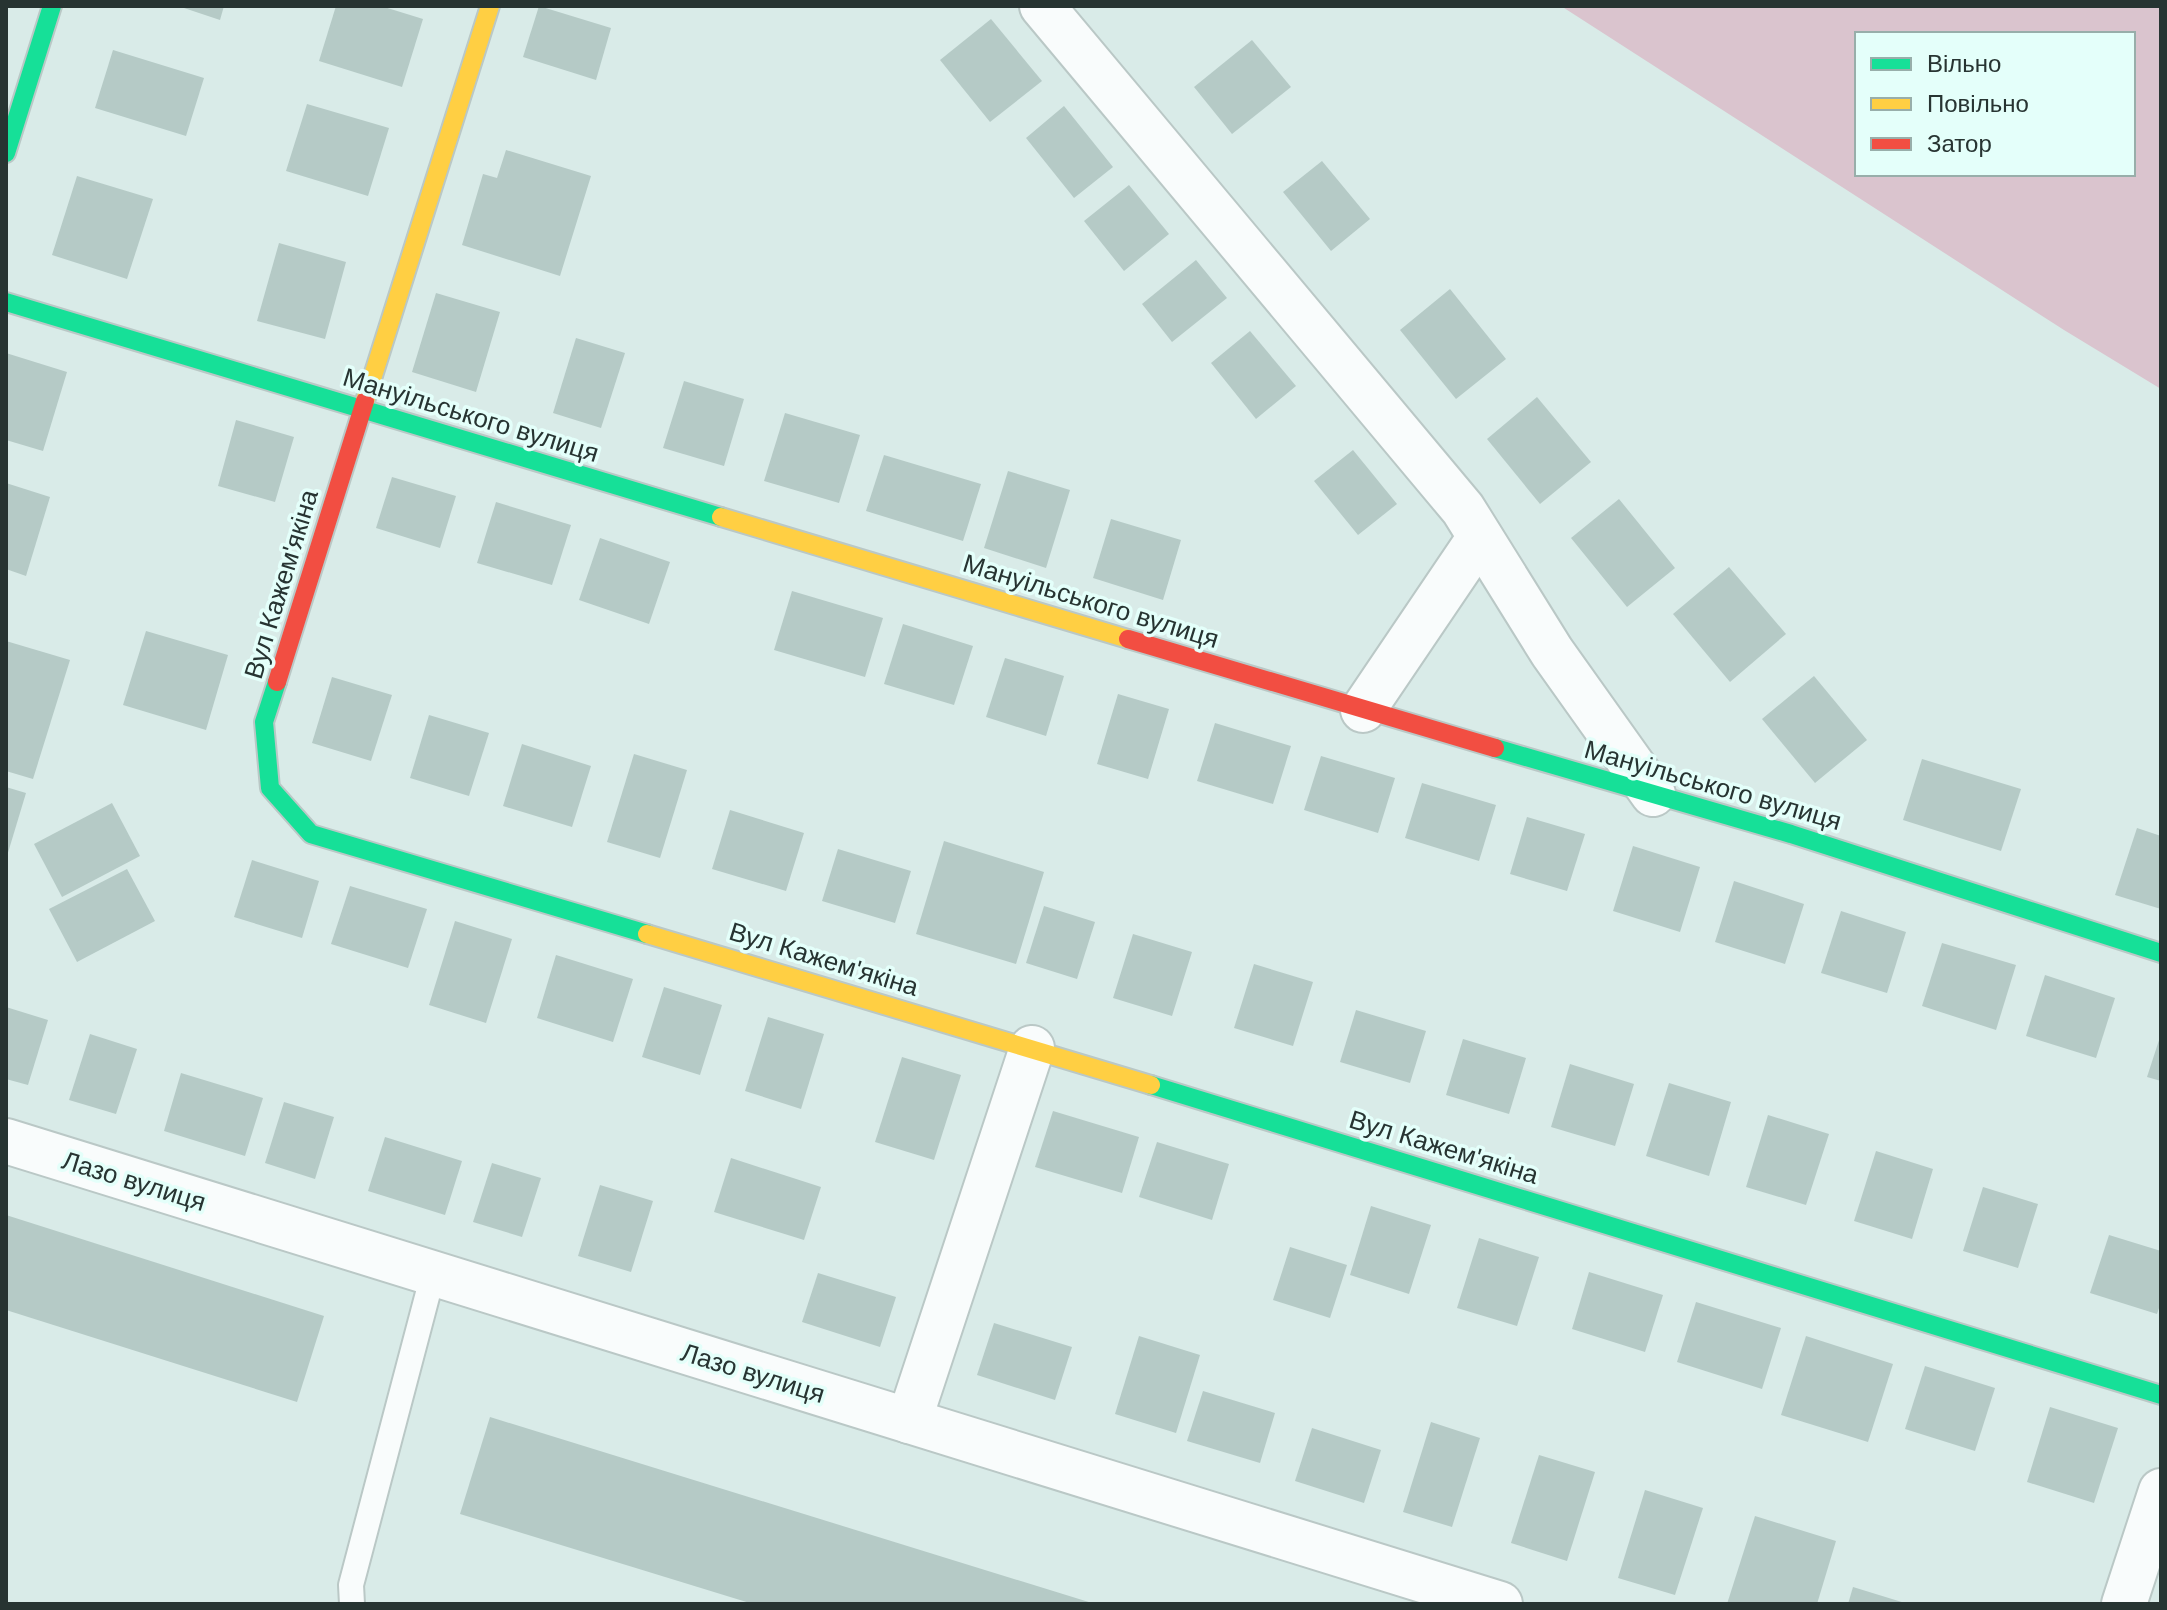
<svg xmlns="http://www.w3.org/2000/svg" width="2167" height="1610" font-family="Helvetica,sans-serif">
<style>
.forest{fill:#dac4ce;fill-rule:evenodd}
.building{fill:#b5cac6}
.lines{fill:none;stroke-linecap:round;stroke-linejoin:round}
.lane-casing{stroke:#bac8c6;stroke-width:28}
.street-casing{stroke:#bac8c6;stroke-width:48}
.fast-casing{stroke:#bac8c6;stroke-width:22}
.slow-casing{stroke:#bac8c6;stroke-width:22}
.jam-casing{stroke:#bac8c6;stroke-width:22}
.lane{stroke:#f9fcfc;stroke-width:24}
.street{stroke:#f9fcfc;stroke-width:44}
.fast{stroke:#16e098;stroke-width:18}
.slow{stroke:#ffcf43;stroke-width:18}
.jam{stroke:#f24e42;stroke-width:18}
.labels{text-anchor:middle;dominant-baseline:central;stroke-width:7;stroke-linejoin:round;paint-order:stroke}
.street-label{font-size:26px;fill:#273432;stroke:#e4fffa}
</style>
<rect width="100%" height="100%" fill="#d9ebe8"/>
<path class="forest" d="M 1561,6 L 2161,6 L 2161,389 L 2064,330 ZM 1857,34 L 2133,34 L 2133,174 L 1857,174 Z"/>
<g class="building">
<polygon points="178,6 224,6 220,20"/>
<polygon points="336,6 381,6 423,19 402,87 319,61"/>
<polygon points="539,6 611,28 596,80 523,57"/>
<polygon points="991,19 1042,81 990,122 940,60"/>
<polygon points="1252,40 1291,87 1232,134 1194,87"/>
<polygon points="113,50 204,78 186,136 95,108"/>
<polygon points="307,104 389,128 368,196 286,171"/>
<polygon points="1064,106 1113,167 1074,198 1026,138"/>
<polygon points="506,150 591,176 560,276 462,245 483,174 497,178"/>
<polygon points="1322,161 1370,219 1331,251 1283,192"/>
<polygon points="77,176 153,199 127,279 52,255"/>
<polygon points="1129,185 1169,234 1124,271 1084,221"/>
<polygon points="279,243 346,262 325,339 257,321"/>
<polygon points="1196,260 1227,298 1172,342 1142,304"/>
<polygon points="1450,289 1506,359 1456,399 1400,330"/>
<polygon points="436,293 500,312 476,392 412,372"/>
<polygon points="1250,331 1296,386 1256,419 1211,363"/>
<polygon points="576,338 625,353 601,428 553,413"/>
<polygon points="6,353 67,372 43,451 6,440"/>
<polygon points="684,381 744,399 724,466 663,448"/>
<polygon points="1537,397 1591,462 1540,504 1487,439"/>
<polygon points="785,413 860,435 839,503 764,481"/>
<polygon points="236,420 294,437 275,502 218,486"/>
<polygon points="1353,450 1397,504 1358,535 1314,481"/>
<polygon points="884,455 981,484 963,541 866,511"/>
<polygon points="1008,471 1070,490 1046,568 984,548"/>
<polygon points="392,477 456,496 440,548 376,528"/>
<polygon points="6,483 50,497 26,576 6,569"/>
<polygon points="1619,499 1675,568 1627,607 1571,538"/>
<polygon points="496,502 571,525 552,585 477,563"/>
<polygon points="1111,519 1181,540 1163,600 1093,578"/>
<polygon points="600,538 670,562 649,624 579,600"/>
<polygon points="1729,567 1786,634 1730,682 1673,614"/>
<polygon points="792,591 883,618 865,677 774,650"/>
<polygon points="903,624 973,646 954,705 884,684"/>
<polygon points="146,631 228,655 206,730 123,705"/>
<polygon points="6,641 70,660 33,779 6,771"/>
<polygon points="1005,658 1064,676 1046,736 986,717"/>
<polygon points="1814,676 1867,740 1815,783 1762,719"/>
<polygon points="332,677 392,695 371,761 312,743"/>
<polygon points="1118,694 1169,709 1148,779 1097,764"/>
<polygon points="429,715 489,733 469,796 410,778"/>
<polygon points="1215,723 1291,746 1273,804 1197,781"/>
<polygon points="522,744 591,766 572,827 503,806"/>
<polygon points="634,754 687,770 660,858 607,842"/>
<polygon points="1321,756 1395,778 1378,833 1304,810"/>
<polygon points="1922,759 2021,789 2001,851 1903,820"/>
<polygon points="1422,783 1496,805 1479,861 1405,838"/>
<polygon points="6,787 26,793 7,856 6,856"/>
<polygon points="112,803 140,856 62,897 34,844"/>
<polygon points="730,810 804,833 786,891 712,869"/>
<polygon points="1527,817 1585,834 1567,891 1510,874"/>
<polygon points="2137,828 2161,836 2161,909 2115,895"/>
<polygon points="944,841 1044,872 1016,964 916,934"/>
<polygon points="1633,846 1700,867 1680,932 1613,911"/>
<polygon points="838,849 911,871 895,923 822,901"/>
<polygon points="252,860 319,881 302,938 234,917"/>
<polygon points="127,869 155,921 77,962 49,909"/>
<polygon points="1734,881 1804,904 1785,964 1715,942"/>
<polygon points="350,886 427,909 408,968 331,944"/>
<polygon points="1044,906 1095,922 1077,979 1026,963"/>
<polygon points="1841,911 1906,932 1887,993 1821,973"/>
<polygon points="455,921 512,939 486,1023 429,1005"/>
<polygon points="1133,934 1192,952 1172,1016 1113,998"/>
<polygon points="1942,943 2016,965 1996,1030 1922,1006"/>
<polygon points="556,955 633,979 613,1042 537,1018"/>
<polygon points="1254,964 1313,982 1293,1046 1234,1028"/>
<polygon points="2045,975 2115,998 2096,1058 2026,1036"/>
<polygon points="664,987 722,1005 700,1075 642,1057"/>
<polygon points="6,1007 48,1020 28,1085 6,1079"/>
<polygon points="1356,1010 1426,1031 1410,1083 1340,1062"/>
<polygon points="768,1017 824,1034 801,1109 745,1091"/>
<polygon points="90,1034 137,1049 116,1114 69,1100"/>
<polygon points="2161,1034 2161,1081 2147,1077"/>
<polygon points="1463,1039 1526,1058 1509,1114 1446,1095"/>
<polygon points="902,1057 961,1075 934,1160 875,1142"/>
<polygon points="1570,1064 1634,1084 1615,1146 1551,1127"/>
<polygon points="181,1073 263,1098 245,1156 164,1131"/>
<polygon points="1669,1083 1731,1102 1709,1176 1646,1156"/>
<polygon points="284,1102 334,1117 315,1179 265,1163"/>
<polygon points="1053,1111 1139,1137 1122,1193 1035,1167"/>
<polygon points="1768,1115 1829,1134 1806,1205 1746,1187"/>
<polygon points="385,1137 462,1161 445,1215 368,1191"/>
<polygon points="1157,1142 1229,1164 1212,1220 1139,1197"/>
<polygon points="1876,1151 1933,1169 1912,1239 1854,1221"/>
<polygon points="731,1158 821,1187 804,1240 714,1212"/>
<polygon points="492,1163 541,1178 522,1237 473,1222"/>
<polygon points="600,1185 653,1201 631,1272 578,1256"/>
<polygon points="1983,1187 2038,1204 2018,1268 1963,1251"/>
<polygon points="1371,1206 1431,1225 1409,1294 1350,1275"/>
<polygon points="6,1215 324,1316 297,1402 6,1310"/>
<polygon points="2109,1235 2161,1251 2161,1302 2157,1314 2090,1293"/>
<polygon points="1479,1238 1539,1257 1517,1326 1457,1308"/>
<polygon points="1290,1247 1347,1265 1330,1318 1273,1300"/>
<polygon points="1589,1272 1663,1295 1645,1352 1572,1329"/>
<polygon points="818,1273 896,1297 880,1347 802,1322"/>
<polygon points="1696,1302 1781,1328 1762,1389 1677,1362"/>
<polygon points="994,1323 1072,1347 1055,1400 977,1375"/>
<polygon points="1139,1336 1200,1355 1176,1433 1115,1414"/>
<polygon points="1806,1336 1893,1364 1868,1442 1781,1415"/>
<polygon points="1925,1366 1995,1388 1975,1451 1905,1429"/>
<polygon points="1203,1391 1275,1413 1260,1463 1187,1441"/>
<polygon points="2050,1407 2118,1428 2094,1503 2027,1482"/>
<polygon points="490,1417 1092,1603 1092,1604 753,1604 460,1514"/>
<polygon points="1431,1422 1480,1438 1452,1527 1403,1512"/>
<polygon points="1312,1428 1381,1450 1364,1503 1295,1481"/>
<polygon points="1539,1455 1595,1472 1567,1561 1511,1543"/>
<polygon points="1645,1490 1703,1508 1675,1595 1618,1578"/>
<polygon points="1755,1516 1836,1541 1817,1604 1727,1604"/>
<polygon points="1853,1587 1905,1603 1905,1604 1848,1604"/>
</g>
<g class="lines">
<defs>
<polyline id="lane" points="352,1604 351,1585 433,1274"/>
<g id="street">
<polyline points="1042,6 1463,509 1552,652 1653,794"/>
<polyline points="1363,710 1480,537"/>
<polyline points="6,1141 1500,1604"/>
<polyline points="909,1421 1032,1048"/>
<polyline points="2124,1604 2161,1491"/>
</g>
<g id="fast">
<polyline points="6,153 52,6"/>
<polyline points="6,302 721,517"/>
<polyline points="277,682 264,722 270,788 311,834 647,934"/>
<polyline points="1495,748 1791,834 2161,953"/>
<polyline points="1151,1085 2161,1395"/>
</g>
<g id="slow">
<polyline points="365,401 490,6"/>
<polyline points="721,517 1128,639"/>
<polyline points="647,934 1151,1085"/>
</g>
<g id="jam">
<polyline points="1128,639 1495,748"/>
<polyline points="277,682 365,401"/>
</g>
</defs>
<use href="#lane" class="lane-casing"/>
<use href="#street" class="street-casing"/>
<use href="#fast" class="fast-casing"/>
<use href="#slow" class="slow-casing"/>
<use href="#jam" class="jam-casing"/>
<use href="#lane" class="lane"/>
<use href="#street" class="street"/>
<use href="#fast" class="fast"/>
<use href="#slow" class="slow"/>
<use href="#jam" class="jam"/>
</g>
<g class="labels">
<g class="street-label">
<text transform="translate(471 415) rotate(17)">Мануільського вулиця</text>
<text transform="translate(281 584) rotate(-73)">Вул Кажем'якіна</text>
<text transform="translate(1091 601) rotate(17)">Мануільського вулиця</text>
<text transform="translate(1713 785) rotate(16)">Мануільського вулиця</text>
<text transform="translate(824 959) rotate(17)">Вул Кажем'якіна</text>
<text transform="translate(1444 1147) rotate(17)">Вул Кажем'якіна</text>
<text transform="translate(134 1181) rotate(17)">Лазо вулиця</text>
<text transform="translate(753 1373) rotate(17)">Лазо вулиця</text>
</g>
</g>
<rect width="2167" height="1610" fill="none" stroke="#273432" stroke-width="16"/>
<rect x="1855" y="32" width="280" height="144" fill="#e4fffa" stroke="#98aeaa" stroke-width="2"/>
<rect x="1871" y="58" width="40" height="12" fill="#16e098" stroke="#98aeaa" stroke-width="2"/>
<text x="1927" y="72" font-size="24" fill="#273432">Вільно</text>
<rect x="1871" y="98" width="40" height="12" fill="#ffcf43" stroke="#98aeaa" stroke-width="2"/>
<text x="1927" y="112" font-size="24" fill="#273432">Повільно</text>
<rect x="1871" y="138" width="40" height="12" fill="#f24e42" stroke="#98aeaa" stroke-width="2"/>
<text x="1927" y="152" font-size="24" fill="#273432">Затор</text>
</svg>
